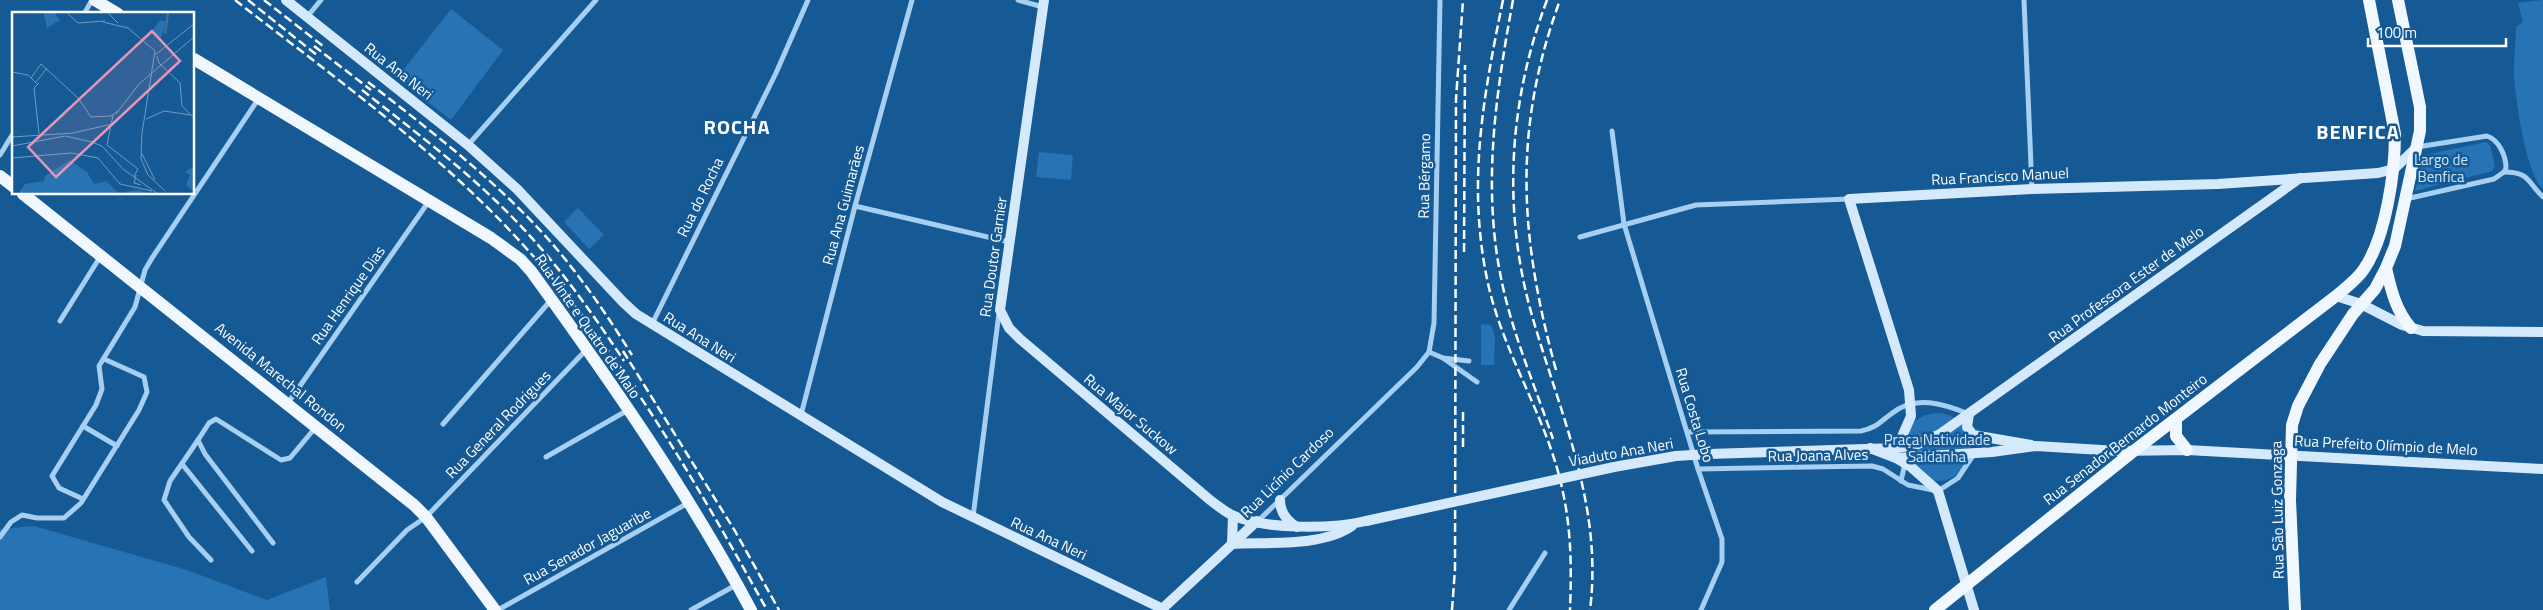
<svg xmlns="http://www.w3.org/2000/svg" width="2543" height="610" font-family="'Titillium Web',sans-serif">
<style>
.green{fill:#2873b4}
.lines{fill:none;stroke-linecap:round;stroke-linejoin:round}
.street{stroke:#a6cff2;stroke-width:5}
.secondary{stroke:#d5e9fc;stroke-width:10}
.primary{stroke:#f0f7ff;stroke-width:12}
.rail{stroke:#fff;stroke-width:2.5;stroke-dasharray:9 4;stroke-linecap:butt}
.secondary-bridge{stroke:#d5e9fc;stroke-width:10}
.labels{text-anchor:middle;dominant-baseline:central;stroke-width:5;stroke-linejoin:round;paint-order:stroke}
.street-label{font-size:15px;fill:#fff;stroke:#155995}
.park-label{font-size:15px;fill:#cde7fc;stroke:#155995}
.district-label{font-size:20px;font-weight:bold;letter-spacing:1px;fill:#fff;stroke:#155995}
.inset-river{fill:none;stroke:#3e6f9a;stroke-width:2.5}
.inset-road{fill:none;stroke:#739bbf;stroke-width:1}
.view{fill:#e497b5;fill-opacity:0.15;stroke:#e497b5;stroke-width:2.5}
.inset-edge{fill:none;stroke:#fff;stroke-width:2.5}
</style>
<rect width="100%" height="100%" fill="#155995"/>
<g class="green">
<path d="M 2543,0 L 2543,189 C 2526,175 2514,94 2514,70 C 2514,56 2516,42 2516,27 L 2523,22 L 2518,3 Z"/>
<polygon points="451,9 503,50 451,120 397,78"/>
<polygon points="2486,142 2490,145 2495,166 2492,171 2415,191 2420,175 2420,156"/>
<polygon points="1039,152 1073,155 1071,180 1036,177"/>
<polygon points="578,208 604,235 589,249 564,222"/>
<polygon points="1481,324 1491,325 1495,338 1494,365 1481,365"/>
<circle cx="1937" cy="447" r="34"/>
<polygon points="34,526 187,570 267,600 326,577 330,610 0,610 0,529"/>
</g>
<g class="lines">
<g class="street">
<polyline points="1018,0 1043,7"/>
<polyline points="2024,0 2032,189"/>
<polyline points="84,14 92,0"/>
<polyline points="307,17 321,0"/>
<polyline points="1612,131 1624,224 1698,469 1722,539 1722,562 1701,610"/>
<polyline points="468,145 596,0"/>
<polyline points="0,155 14,132"/>
<path d="M 2504,172 C 2530,172 2527,182 2543,197"/>
<path d="M 2406,199 L 2494,179 L 2504,172 L 2506,168 C 2506,156 2499,140 2487,136 L 2417,147"/>
<polyline points="855,206 1009,242"/>
<polyline points="1580,237 1696,205 1849,199"/>
<polyline points="60,321 100,257"/>
<polyline points="652,324 776,73 808,0"/>
<polyline points="1429,352 1443,358 1469,361"/>
<polyline points="1443,358 1477,382"/>
<polyline points="288,403 429,201"/>
<polyline points="801,415 855,206 912,0"/>
<polyline points="443,424 551,300"/>
<polyline points="83,426 117,446"/>
<path d="M 1688,432 L 1861,431 C 1876,428 1880,422 1891,414 C 1915,394 1944,404 1969,414"/>
<polyline points="198,440 170,481 164,500 189,537 211,560"/>
<polyline points="546,457 628,410"/>
<polyline points="182,464 252,551"/>
<polyline points="1698,469 1872,466 1883,469 1908,485 1938,491 1958,478 1974,454"/>
<polyline points="1901,481 1905,463"/>
<polyline points="83,499 59,488 52,476 96,405 102,389 99,366 135,307 145,270 152,258 259,98"/>
<polyline points="973,517 999,313"/>
<polyline points="1258,521 1417,367 1429,352 1434,323 1440,0"/>
<polyline points="0,537 11,522 22,515 37,518 64,518 81,503 139,410 147,392 144,377 104,359"/>
<polyline points="273,543 205,454 198,440 209,423 216,419 281,460 290,458 315,428"/>
<polyline points="357,582 407,530 426,517 587,349"/>
<polyline points="498,610 688,503"/>
<polyline points="691,610 736,585"/>
<polyline points="1509,610 1545,553"/>
</g>
<g class="secondary">
<polyline points="286,0 468,145 517,189 623,302 636,314 942,502 1163,609"/>
<path d="M 1044,0 L 1000,310 L 1009,328 L 1020,339 L 1210,500 C 1217,505 1224,511 1232,515 C 1265,530 1332,529 1366,521"/>
<polyline points="2336,296 2361,304 2402,325 2423,331 2543,332"/>
<polyline points="1969,414 1967,427 1973,435 2031,445"/>
<polyline points="1870,448 1896,458 1992,452 2036,446 2118,451 2187,450 2543,469"/>
<polyline points="1897,448 1911,416 1909,390 1849,199 2032,189 2218,184 2378,173 2394,169 2417,147"/>
<polyline points="1709,454 1897,448 1918,444 1940,434 2300,178"/>
<polyline points="1896,458 1911,467 1938,491 1974,610"/>
<path d="M 1280,500 C 1280,513 1287,521 1297,527"/>
<path d="M 1232,544 C 1268,542 1322,547 1352,526"/>
<polyline points="1232,544 1233,516"/>
<polyline points="1161,610 1257,521"/>
</g>
<g class="primary">
<polyline points="95,0 118,14"/>
<path d="M 194,59 L 491,238 L 520,259 L 531,271 C 610,380 688,492 751,610"/>
<polyline points="0,176 14,187"/>
<polyline points="23,194 414,505 426,517 495,610"/>
<path d="M 2386,268 C 2391,290 2396,311 2411,328"/>
<polyline points="2176,420 2176,436 2187,450"/>
<path d="M 1935,610 L 2135,450 L 2336,296 C 2345,288 2357,280 2364,269 C 2386,237 2395,172 2395,134 L 2369,0"/>
<polyline points="2295,610 2290,500 2292,425 2298,406 2320,364 2353,314 2375,289 2386,268 2395,246 2420,131 2420,107 2398,0"/>
</g>
<g class="rail">
<path d="M 235,0 C 335,78 441,153 526,248 C 623,355 697,484 767,610"/>
<polyline points="248,0 318,56"/>
<polyline points="264,0 323,46"/>
<path d="M 1503,0 C 1483,98 1466,187 1489,288 C 1504,351 1539,406 1557,468 C 1571,517 1572,560 1570,610"/>
<path d="M 1513,0 C 1496,93 1482,184 1501,278 C 1512,333 1535,386 1553,439"/>
<path d="M 1547,0 C 1508,103 1502,213 1533,319 C 1561,416 1603,507 1590,610"/>
<polyline points="314,46 371,90"/>
<path d="M 368,82 C 433,133 501,184 555,247 C 584,281 609,318 632,355"/>
<path d="M 362,90 C 414,131 469,172 515,220 C 557,263 591,311 624,361"/>
<polyline points="1464,252 1465,65"/>
<polyline points="623,351 735,531 779,610"/>
<path d="M 1556,370 C 1520,238 1512,131 1560,0"/>
<polyline points="1463,447 1463,412"/>
<polyline points="1452,610 1455,569 1456,99 1463,0"/>
</g>
<polyline class="secondary-bridge" points="1366,521 1614,467 1676,456 1709,454"/>
</g>
<g class="labels">
<g class="street-label">
<text transform="translate(399 71) rotate(38)">Rua Ana Neri</text>
<text transform="translate(1424 176) rotate(-89)">Rua Bérgamo</text>
<text transform="translate(2000 176) rotate(-3)">Rua Francisco Manuel</text>
<text transform="translate(700 197) rotate(-64)">Rua do Rocha</text>
<text transform="translate(843 205) rotate(-75)">Rua Ana Guimarães</text>
<text transform="translate(993 257) rotate(-82)">Rua Doutor Garnier</text>
<text transform="translate(2126 284) rotate(-36)">Rua Professora Ester de Melo</text>
<text transform="translate(348 295) rotate(-55)">Rua Henrique Dias</text>
<text transform="translate(588 326) rotate(55)">Rua Vinte e Quatro de Maio</text>
<text transform="translate(700 337) rotate(32)">Rua Ana Neri</text>
<text transform="translate(281 377) rotate(39)">Avenida Marechal Rondon</text>
<text transform="translate(1131 414) rotate(40)">Rua Major Suckow</text>
<text transform="translate(1695 415) rotate(73)">Rua Costa Lobo</text>
<text transform="translate(498 424) rotate(-46)">Rua General Rodrigues</text>
<text transform="translate(2125 439) rotate(-38)">Rua Senador Bernardo Monteiro</text>
<text transform="translate(2386 445) rotate(3)">Rua Prefeito Olímpio de Melo</text>
<text transform="translate(1621 452) rotate(-10)">Viaduto Ana Neri</text>
<text transform="translate(1818 455) rotate(-1)">Rua Joana Alves</text>
<text transform="translate(1287 472) rotate(-44)">Rua Licínio Cardoso</text>
<text transform="translate(2277 510) rotate(-91)">Rua São Luiz Gonzaga</text>
<text transform="translate(1049 538) rotate(25)">Rua Ana Neri</text>
<text transform="translate(587 546) rotate(-29)">Rua Senador Jaguaribe</text>
</g>
<g class="park-label">
<text x="2441" y="159">Largo de<tspan x="2441" dy="17">Benfica</tspan></text>
<text x="1937" y="439">Praça Natividade<tspan x="1937" dy="17">Saldanha</tspan></text>
</g>
<g class="district-label">
<text x="737" y="126">ROCHA</text>
<text x="2358" y="131">BENFICA</text>
</g>
</g>
<g transform="translate(12 12)">
<rect width="182" height="182" fill="#155995"/>
<path d="M 31,0 L 42,0 L 48,8 L 35,16 ZM 148,8 L 154,10 L 148,29 L 139,21 ZM 58,148 L 75,160 L 82,172 L 94,169 L 107,181 L 127,178 L 140,182 L 6,182 L 13,172 L 32,169 L 33,164 ZM 178,156 L 182,158 L 182,180 L 174,173 L 178,163 L 173,160 Z" fill="#2873b4"/>
<path class="inset-river" d="M 153,22 L 156,0"/>
<path class="inset-road" d="M 54,0 L 66,11 L 93,9M 95,0 L 106,11M 91,10 L 116,16 L 143,39 L 130,121 L 129,147 L 136,163 L 153,179M 143,43 L 183,11M 145,44 L 147,51 L 168,71 L 170,94 L 183,107M 0,60 L 16,63 L 25,72M 19,66 L 29,52 L 66,86 L 79,105 L 99,104 L 106,99M 24,70 L 35,56M 104,102 L 127,72 L 183,24M 101,103 L 95,133 L 126,157 L 122,164M 134,107 L 152,99 L 179,103M 27,122 L 22,76 L 27,71M 0,125 L 61,121 L 100,112M 0,134 L 53,124 L 80,130 L 90,134 L 111,157 L 146,182M 130,142 L 143,168M 0,146 L 59,141 L 86,146 L 108,172 L 140,179M 124,163 L 122,171 L 129,173"/>
<path class="view" d="M 140,19 L 168,49 L 44,165 L 16,135 Z"/>
<rect width="182" height="182" class="inset-edge"/>
</g>
<path d="M2368 38v8h138v-8" fill="none" stroke="#ffffff" stroke-width="2.5"/>
<text x="2376" y="38" font-size="15" fill="#ffffff" stroke="#155995" stroke-width="4" paint-order="stroke">100 m</text>
</svg>
